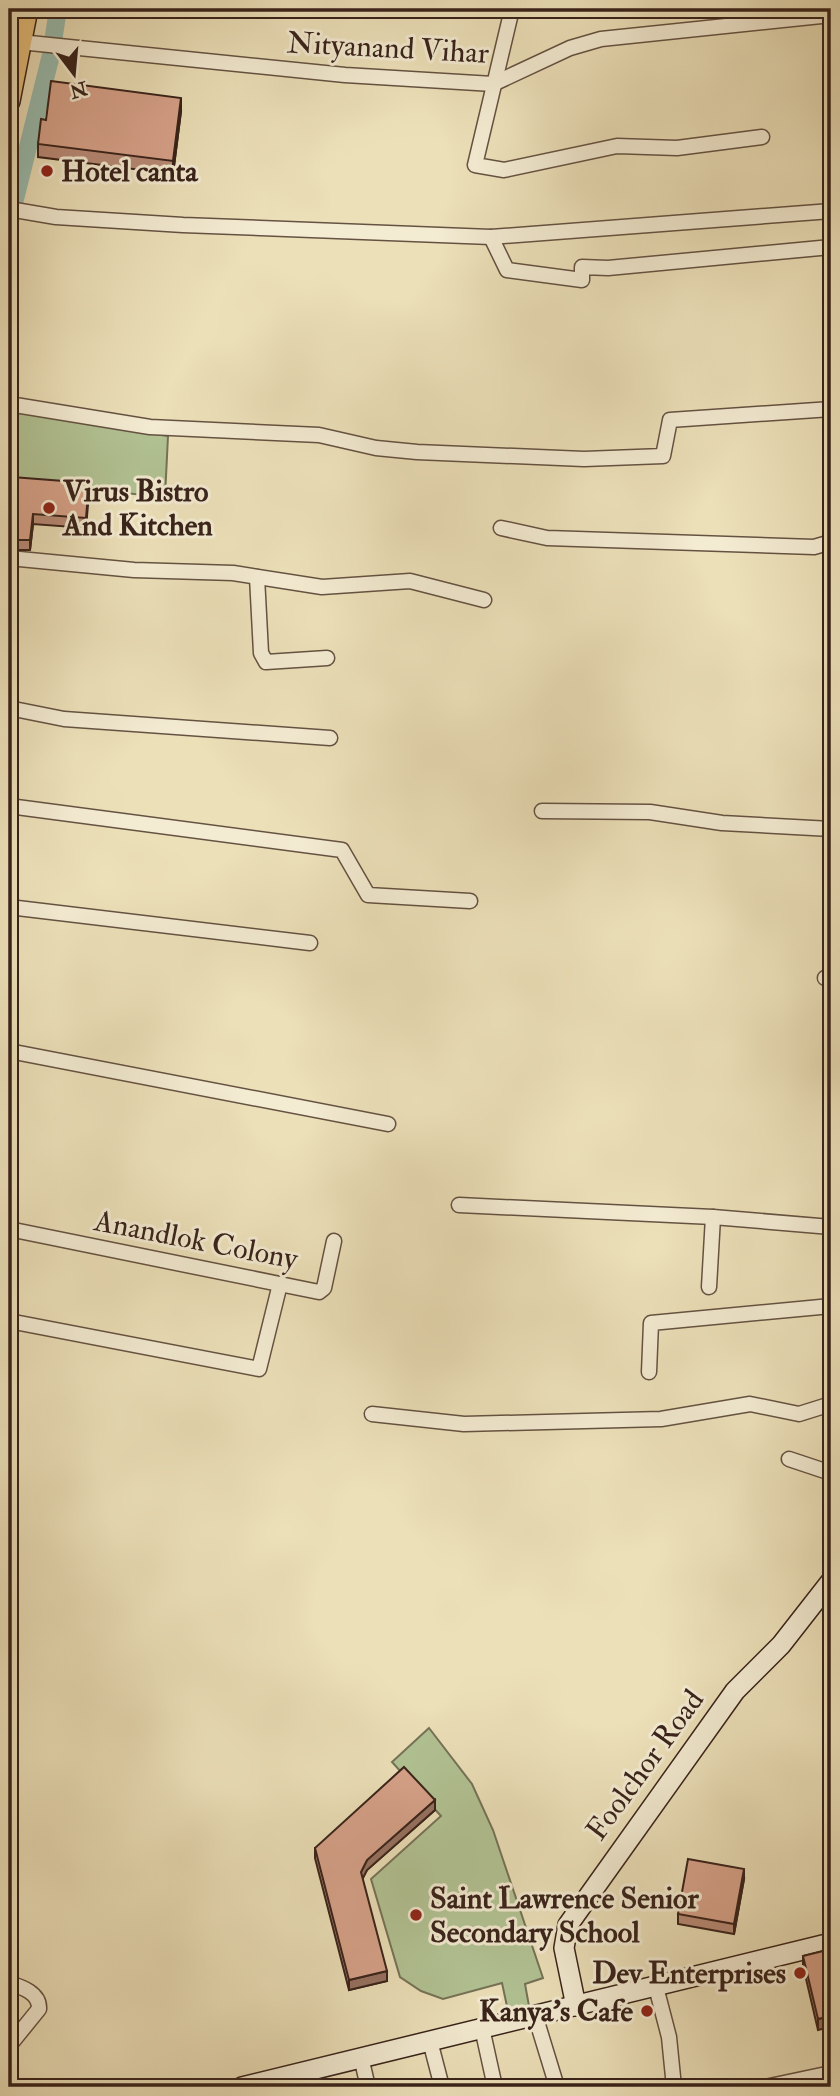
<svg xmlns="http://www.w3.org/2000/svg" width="840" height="2096" font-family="'IM FELL Double Pica',serif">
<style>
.green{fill:#b2c394;stroke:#757257;stroke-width:2}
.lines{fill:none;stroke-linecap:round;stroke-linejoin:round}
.canal{stroke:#99bdb0;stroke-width:18}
.street-casing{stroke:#655242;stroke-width:17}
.secondary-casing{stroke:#38221a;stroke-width:22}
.primary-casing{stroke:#38221a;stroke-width:24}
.street{stroke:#f3ebd2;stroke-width:14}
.secondary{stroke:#f3ebd2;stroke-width:19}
.primary{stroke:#e6c07c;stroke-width:21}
.wall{fill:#b98b77;stroke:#38221a;stroke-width:2}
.shaded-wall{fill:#967161;stroke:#38221a;stroke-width:2}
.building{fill:#d7a28a;stroke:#38221a;stroke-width:2}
.poi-dot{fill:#8f2418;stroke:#f3ebd2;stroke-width:2.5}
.labels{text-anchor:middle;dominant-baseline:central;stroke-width:6;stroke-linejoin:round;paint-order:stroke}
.street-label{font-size:30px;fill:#38221a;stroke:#f3ebd2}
.poi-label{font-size:30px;font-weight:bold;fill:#38221a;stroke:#f3ebd2;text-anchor:start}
</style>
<rect width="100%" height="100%" fill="#ece0b9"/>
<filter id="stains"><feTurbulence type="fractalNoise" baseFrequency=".00286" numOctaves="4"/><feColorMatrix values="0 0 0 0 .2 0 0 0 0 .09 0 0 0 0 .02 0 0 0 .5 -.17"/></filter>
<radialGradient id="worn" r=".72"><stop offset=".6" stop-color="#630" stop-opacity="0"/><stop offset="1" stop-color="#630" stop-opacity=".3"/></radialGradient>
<g class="green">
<polygon points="9,411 168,436 165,497 9,482"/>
<polygon points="429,1728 472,1784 493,1830 543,1978 525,1984 529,2006 508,2011 502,1983 443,1999 421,1991 400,1977 371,1879 441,1816 392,1762"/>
</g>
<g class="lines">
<polyline class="canal" points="9,223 51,55 58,9"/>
<defs>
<g id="street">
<polyline points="512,9 475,165 504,170 617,146 677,148 762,137"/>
<polyline points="20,42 345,75 493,84 570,48 601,39 831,15"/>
<polyline points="9,209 56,217 183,225 491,237 831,211"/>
<polyline points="491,237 507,270 582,280 582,267 608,268 831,247"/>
<polyline points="9,404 150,427 319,435 376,448 417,452 584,459 663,456 670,420 831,409"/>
<polyline points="501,528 547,538 814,547 831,542"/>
<polyline points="9,558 134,570 233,573 322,587 410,581 484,600"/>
<polyline points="257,577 261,653 266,662 327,658"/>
<polyline points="9,708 64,719 330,738"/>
<polyline points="9,806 342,850 368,895 470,901"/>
<polyline points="542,811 650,812 722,823 831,829"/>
<polyline points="9,907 310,943"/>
<polyline points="825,978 831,978"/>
<polyline points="9,1051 388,1124"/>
<polyline points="459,1205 713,1217 831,1227"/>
<polyline points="9,1229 319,1292 324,1288 334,1241"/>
<polyline points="709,1287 713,1217"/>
<polyline points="9,1321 259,1369 280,1284"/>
<polyline points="649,1372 651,1323 831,1306"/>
<polyline points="372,1414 464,1424 661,1419 750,1404 799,1414 831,1404"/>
<polyline points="789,1459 831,1473"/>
<path d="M 9,1983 C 22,1987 40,1993 39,2009 L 9,2046"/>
<polyline points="656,1987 669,2037 674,2087"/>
<polyline points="535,2015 557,2087"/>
<polyline points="482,2028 495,2087"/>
<polyline points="430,2041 442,2087"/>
<polyline points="361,2057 368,2087"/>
<polyline points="765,2087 831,2073"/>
</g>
<g id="secondary">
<polyline points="576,2006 564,1948 568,1925 735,1691 781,1645 831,1581"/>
<polyline points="242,2087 831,1943"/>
</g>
<polyline id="primary" points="9,101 27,9"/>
</defs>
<use href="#street" class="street-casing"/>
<use href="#secondary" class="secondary-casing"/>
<use href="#primary" class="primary-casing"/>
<use href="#street" class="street"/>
<use href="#secondary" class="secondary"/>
<use href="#primary" class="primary"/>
</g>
<g class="wall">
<polygon points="181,111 173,174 38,157 38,144 46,120"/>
<polygon points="89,493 86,528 33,524 30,550 9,550 9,514"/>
<polygon points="435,1810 367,1870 362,1879 387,1981 349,1990 315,1858 315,1848"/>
<polygon points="744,1879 734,1934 678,1924 678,1914"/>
<polygon points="831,1949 818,2030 803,1966 803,1956"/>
</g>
<g class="shaded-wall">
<polygon points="181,98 181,111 173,174 173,161"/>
<polygon points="33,514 33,524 30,550 30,540"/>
<polygon points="435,1800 435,1810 367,1870 361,1882 361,1872 367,1860"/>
<polygon points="744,1869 744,1879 734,1934 734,1924"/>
<polygon points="387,1971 387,1981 349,1990 349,1980"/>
<polygon points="831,2016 831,2027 818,2030 818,2019"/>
</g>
<g class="building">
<polygon points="51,81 181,98 173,161 38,144 41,119 46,120"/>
<polygon points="12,477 89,483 86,518 33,514 30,540 9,540 9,514"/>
<polygon points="404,1767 435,1800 367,1860 361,1872 387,1971 349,1980 315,1848"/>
<polygon points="688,1859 744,1869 734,1924 678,1914"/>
<polygon points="831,1949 831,2016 818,2019 803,1956"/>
</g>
<g class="poi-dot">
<circle cx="47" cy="171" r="7"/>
<circle cx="49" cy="508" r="7"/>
<circle cx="416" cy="1915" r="7"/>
<circle cx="800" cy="1973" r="7"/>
<circle cx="647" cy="2011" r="7"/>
</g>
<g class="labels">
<g class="street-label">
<text transform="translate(388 48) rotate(3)">Nityanand Vihar</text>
<text transform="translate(196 1240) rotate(11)">Anandlok Colony</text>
<text transform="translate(645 1765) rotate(-54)">Foolchor Road</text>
</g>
<g class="poi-label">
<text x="61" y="171">Hotel canta</text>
<text x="63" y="491">Virus Bistro<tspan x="63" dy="34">And Kitchen</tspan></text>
<text x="430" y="1898">Saint Lawrence Senior<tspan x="430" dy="34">Secondary School</tspan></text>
<text x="786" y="1973" text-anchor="end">Dev Enterprises</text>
<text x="633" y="2011" text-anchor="end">Kanya's Cafe</text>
</g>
</g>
<rect width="840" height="2096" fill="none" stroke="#ece0b9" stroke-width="35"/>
<rect x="10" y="10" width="819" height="2075" fill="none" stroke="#38221a" stroke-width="3.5"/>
<rect x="18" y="18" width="805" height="2061" fill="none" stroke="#38221a" stroke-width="2"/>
<g transform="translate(74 74) rotate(164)" stroke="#f3ebd2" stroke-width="5" paint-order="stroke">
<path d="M0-5L12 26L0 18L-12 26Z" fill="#38221a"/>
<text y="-10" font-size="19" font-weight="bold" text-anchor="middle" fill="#38221a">N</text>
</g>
<rect width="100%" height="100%" filter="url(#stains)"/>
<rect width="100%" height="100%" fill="url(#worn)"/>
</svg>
